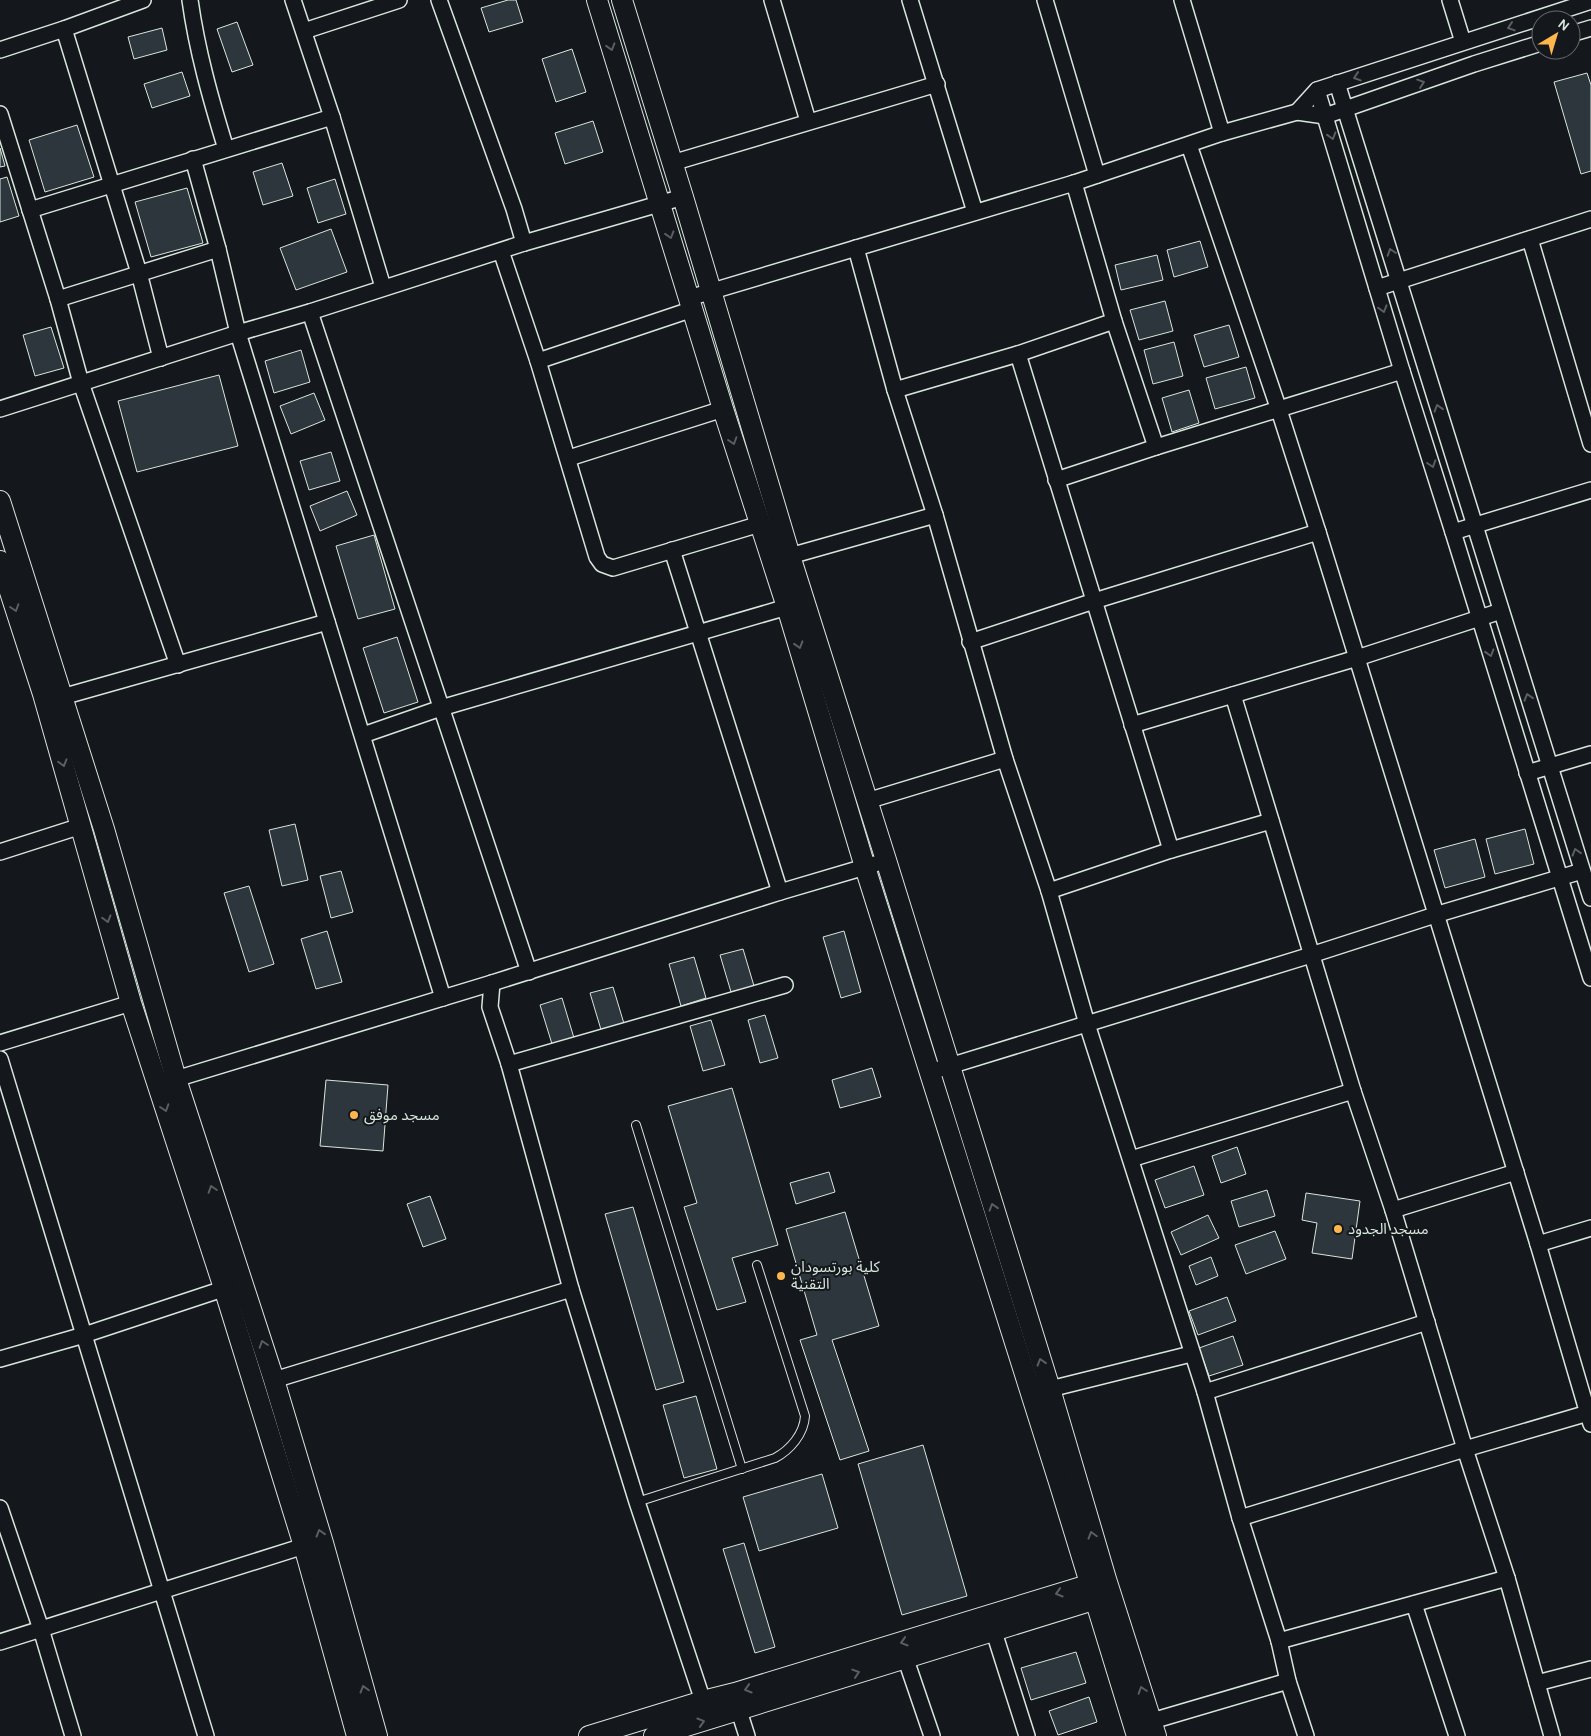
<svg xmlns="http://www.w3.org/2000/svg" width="1591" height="1736" font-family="Karla,'Noto Sans Arabic',sans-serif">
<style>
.building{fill:#2c363c;stroke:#d8e6dc}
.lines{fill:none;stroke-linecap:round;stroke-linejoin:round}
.service-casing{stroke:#d8e6dc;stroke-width:10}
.minor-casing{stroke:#d8e6dc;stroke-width:18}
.tertiary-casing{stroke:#d8e6dc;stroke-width:22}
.service{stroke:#14181c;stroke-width:8}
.minor{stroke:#14181c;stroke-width:15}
.tertiary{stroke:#14181c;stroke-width:20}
.oneway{stroke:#59605f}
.poi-dot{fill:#ffb74d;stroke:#14181c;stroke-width:2}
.labels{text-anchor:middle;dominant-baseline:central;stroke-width:4;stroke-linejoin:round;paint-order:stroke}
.poi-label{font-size:15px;fill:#d8e6dc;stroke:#14181c;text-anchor:start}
</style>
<rect width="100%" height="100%" fill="#14181c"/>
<g class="building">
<polygon points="508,0 516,0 523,22 489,32 481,8"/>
<polygon points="237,22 253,65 232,72 217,29"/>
<polygon points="162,28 167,50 134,59 128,37"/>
<polygon points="572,49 586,92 556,102 542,59"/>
<polygon points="182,72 190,96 152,108 144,84"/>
<polygon points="1587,73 1591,85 1591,171 1581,174 1554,82"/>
<polygon points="593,121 603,152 565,164 555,133"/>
<polygon points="77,125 94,177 45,192 29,140"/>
<polygon points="0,148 5,166 0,167"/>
<polygon points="282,163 293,196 263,205 253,172"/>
<polygon points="7,177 19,216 0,222 0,179"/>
<polygon points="335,179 346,214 318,223 307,188"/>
<polygon points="187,188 203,243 151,257 135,202"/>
<polygon points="331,229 347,272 296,290 280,248"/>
<polygon points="1200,241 1208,267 1174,277 1167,250"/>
<polygon points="1157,255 1163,280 1121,290 1115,265"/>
<polygon points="1165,301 1173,331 1139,340 1130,310"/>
<polygon points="1229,325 1239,357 1204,367 1194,335"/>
<polygon points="51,327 64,368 35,376 23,335"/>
<polygon points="1174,342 1183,376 1153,384 1144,350"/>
<polygon points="301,350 310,382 274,393 265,361"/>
<polygon points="1246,367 1255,398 1215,409 1206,378"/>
<polygon points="219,375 238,446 137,472 118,401"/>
<polygon points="1189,390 1199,423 1172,432 1162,398"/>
<polygon points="314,393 325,420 291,434 280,406"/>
<polygon points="331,452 340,481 309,490 300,461"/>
<polygon points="347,491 357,515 320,531 310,506"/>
<polygon points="374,535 395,609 358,619 336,546"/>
<polygon points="397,637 418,702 384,713 363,648"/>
<polygon points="295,824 308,880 282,886 269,830"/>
<polygon points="1525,829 1534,864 1495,874 1486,839"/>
<polygon points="1475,839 1485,877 1445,888 1434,850"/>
<polygon points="341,871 353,912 331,918 320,876"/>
<polygon points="249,886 274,964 249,972 224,893"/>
<polygon points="327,931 342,982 316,989 301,939"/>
<polygon points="844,931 861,992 841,998 823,937"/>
<polygon points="743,949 754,986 731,992 720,955"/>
<polygon points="694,957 706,998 681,1006 669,964"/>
<polygon points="613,987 625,1027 602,1033 590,993"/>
<polygon points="562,998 574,1038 552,1044 540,1005"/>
<polygon points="765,1015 778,1058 760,1063 748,1020"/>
<polygon points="711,1020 725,1065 703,1071 690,1026"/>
<polygon points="872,1068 881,1097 840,1108 832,1080"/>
<polygon points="326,1080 388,1085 383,1151 320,1146"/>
<polygon points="732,1088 778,1245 732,1258 746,1302 717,1310 684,1207 697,1203 668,1106"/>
<polygon points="1237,1147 1246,1174 1221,1183 1212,1156"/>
<polygon points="1194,1166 1204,1195 1165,1208 1155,1180"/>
<polygon points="829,1172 835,1192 796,1204 790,1183"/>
<polygon points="1267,1190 1275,1216 1239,1227 1231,1201"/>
<polygon points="1306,1193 1360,1201 1352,1259 1312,1253 1317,1223 1302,1220"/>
<polygon points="430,1196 446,1239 423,1247 407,1204"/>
<polygon points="633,1207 684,1382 656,1390 605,1214"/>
<polygon points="845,1212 879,1326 832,1340 869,1451 840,1460 800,1340 817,1335 786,1229"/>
<polygon points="1208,1215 1219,1238 1181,1255 1171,1232"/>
<polygon points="1275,1231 1286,1259 1246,1274 1235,1245"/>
<polygon points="1211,1257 1218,1276 1196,1285 1189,1266"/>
<polygon points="1227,1297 1236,1321 1198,1335 1189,1311"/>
<polygon points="1233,1336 1243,1365 1209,1376 1199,1348"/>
<polygon points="696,1396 717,1469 684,1478 663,1405"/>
<polygon points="923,1445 967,1596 902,1615 858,1464"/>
<polygon points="822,1474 838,1528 759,1551 743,1497"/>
<polygon points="744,1543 775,1647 755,1653 723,1549"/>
<polygon points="1076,1652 1086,1683 1031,1700 1021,1668"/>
<polygon points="1089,1697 1097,1722 1058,1735 1049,1711"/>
</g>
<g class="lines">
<defs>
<g id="service">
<polyline points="636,1125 742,1469"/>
<path d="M 637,1502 L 775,1458 C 790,1450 804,1434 805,1416 L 757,1265"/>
</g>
<g id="minor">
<path d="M 190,0 C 197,51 211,100 226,149"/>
<polyline points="293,0 332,117 383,287"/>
<polyline points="439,0 514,209 524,243"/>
<polyline points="772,0 808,121"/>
<polyline points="910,0 975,212"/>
<polyline points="1045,0 1097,175"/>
<polyline points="1182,0 1222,133"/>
<polyline points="1450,0 1463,42"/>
<polyline points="64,29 139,273 161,358"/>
<polyline points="304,31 399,0"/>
<polyline points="1571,34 1591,28"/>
<polyline points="0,50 64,29 143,0"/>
<polyline points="1337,83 1591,898"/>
<polyline points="1317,90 1402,371 1453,532 1591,978"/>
<polyline points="1297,112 1317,90 1591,1"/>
<polyline points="0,114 58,299 81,383 178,665"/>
<polyline points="1189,145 1279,410 1318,532 1538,1244 1591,1424"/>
<polyline points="193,159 218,249 238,333 443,998"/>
<polyline points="672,163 937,84"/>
<polyline points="1074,183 1114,321 1156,447"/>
<polyline points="30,210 332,117"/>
<polyline points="1530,239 1591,444"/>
<polyline points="856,248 895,390 935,515 1005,759 1049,891 1087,1024 1205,1392 1240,1518 1279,1641 1288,1681 1306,1736"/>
<polyline points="501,251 538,361 597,557 602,564 613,568 760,524"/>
<polyline points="1377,288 1591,219"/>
<polyline points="689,298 1074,183 1222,133 1297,112 1325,116 1474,64 1541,43"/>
<polyline points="58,299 218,249"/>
<polyline points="310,312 529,972"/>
<polyline points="1018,354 1171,850"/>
<polyline points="538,361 693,309"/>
<polyline points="895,390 1018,354 1114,321"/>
<polyline points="0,409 238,333 310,312 524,243 683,197"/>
<polyline points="569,458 723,409"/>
<polyline points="1056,480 1156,447 1402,371"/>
<polyline points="1453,532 1591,490"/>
<polyline points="672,550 780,892"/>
<polyline points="790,556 935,515"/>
<polyline points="970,642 1094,601 1318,532"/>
<polyline points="1233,695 1353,1091 1393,1210 1465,1449 1507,1578 1552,1736"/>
<polyline points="62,697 327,622"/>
<polyline points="1132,725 1357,658 1501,611"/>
<polyline points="363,735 441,708 787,607"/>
<polyline points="1527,773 1591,754"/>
<polyline points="867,801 1005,759"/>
<polyline points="0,852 81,826"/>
<polyline points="1049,891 1171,850 1271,821"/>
<polyline points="492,983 490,1007 509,1064 571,1289 637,1502 703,1701"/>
<polyline points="0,1043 131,1003"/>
<polyline points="0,1059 206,1736"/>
<polyline points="509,1064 785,985"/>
<polyline points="930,1072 1311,955 1435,915 1582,871"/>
<polyline points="166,1082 492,983 780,892 875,864"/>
<polyline points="1131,1159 1353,1091"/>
<polyline points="1393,1210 1516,1172"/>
<polyline points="1538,1244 1591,1228"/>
<polyline points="0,1359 84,1335 235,1285"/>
<polyline points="274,1380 571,1289"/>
<polyline points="1050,1389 1191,1354"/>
<polyline points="1205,1392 1427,1322"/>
<polyline points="0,1508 41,1629 73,1736"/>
<polyline points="1240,1518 1465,1449 1588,1413"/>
<polyline points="1414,1604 1457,1736"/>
<polyline points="994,1632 1027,1736"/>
<polyline points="1279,1641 1507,1578"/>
<polyline points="0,1642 304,1546"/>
<polyline points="905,1657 932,1736"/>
<polyline points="1537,1683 1591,1669"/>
<polyline points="739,1711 747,1736"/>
<polyline points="1152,1721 1288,1681"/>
</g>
<g id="tertiary">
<polyline points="597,0 723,409 787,607 865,867 1059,1482 1137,1736"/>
<polyline points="622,0 683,197 790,556 886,860 1050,1389 1106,1579 1156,1736"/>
<polyline points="0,501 104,829 176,1079 274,1380 323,1543 377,1736"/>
<polyline points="0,561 43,694 131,1003 224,1288 304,1546 357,1736"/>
<polyline points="589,1736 703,1701 735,1693 1101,1581"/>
<polyline points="654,1736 1106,1596"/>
</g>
</defs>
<use href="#service" class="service-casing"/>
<use href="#minor" class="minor-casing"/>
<use href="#tertiary" class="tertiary-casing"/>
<use href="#service" class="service"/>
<use href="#minor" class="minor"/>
<use href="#tertiary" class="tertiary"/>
</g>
<defs><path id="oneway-chevron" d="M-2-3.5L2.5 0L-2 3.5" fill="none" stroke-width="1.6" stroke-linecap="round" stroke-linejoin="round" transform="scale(1.25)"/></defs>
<g class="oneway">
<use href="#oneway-chevron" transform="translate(1511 27) rotate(162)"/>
<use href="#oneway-chevron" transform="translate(611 47) rotate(73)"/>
<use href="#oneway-chevron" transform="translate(1357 77) rotate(162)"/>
<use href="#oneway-chevron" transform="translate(1421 83) rotate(-19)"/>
<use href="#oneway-chevron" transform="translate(1332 136) rotate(73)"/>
<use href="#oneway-chevron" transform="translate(670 235) rotate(73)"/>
<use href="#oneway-chevron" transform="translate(1391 252) rotate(-108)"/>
<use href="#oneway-chevron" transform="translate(1383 309) rotate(74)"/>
<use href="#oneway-chevron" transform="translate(1438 408) rotate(-107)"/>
<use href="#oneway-chevron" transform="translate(733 441) rotate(72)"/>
<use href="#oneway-chevron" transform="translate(1432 464) rotate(72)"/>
<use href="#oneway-chevron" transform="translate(15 608) rotate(72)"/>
<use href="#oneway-chevron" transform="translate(799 645) rotate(73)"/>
<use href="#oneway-chevron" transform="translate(1490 653) rotate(73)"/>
<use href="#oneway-chevron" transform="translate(1528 697) rotate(-107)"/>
<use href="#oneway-chevron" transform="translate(63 763) rotate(74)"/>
<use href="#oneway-chevron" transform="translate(1576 852) rotate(-107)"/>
<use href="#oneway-chevron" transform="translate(107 919) rotate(74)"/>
<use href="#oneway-chevron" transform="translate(165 1108) rotate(72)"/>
<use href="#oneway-chevron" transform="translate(212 1189) rotate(-108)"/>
<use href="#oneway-chevron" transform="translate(993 1207) rotate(-107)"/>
<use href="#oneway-chevron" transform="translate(263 1344) rotate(-108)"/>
<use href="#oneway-chevron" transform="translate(1041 1362) rotate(-107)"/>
<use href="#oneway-chevron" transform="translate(320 1533) rotate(-107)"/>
<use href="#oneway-chevron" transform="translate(1092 1535) rotate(-106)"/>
<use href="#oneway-chevron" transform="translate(1059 1593) rotate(163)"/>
<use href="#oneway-chevron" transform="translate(904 1642) rotate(163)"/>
<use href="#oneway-chevron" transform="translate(856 1673) rotate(-18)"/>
<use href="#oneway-chevron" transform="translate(364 1689) rotate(-106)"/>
<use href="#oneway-chevron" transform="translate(748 1689) rotate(163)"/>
<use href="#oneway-chevron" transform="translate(1142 1690) rotate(-108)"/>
<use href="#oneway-chevron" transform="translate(701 1722) rotate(-17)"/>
</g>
<g class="poi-dot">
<circle cx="354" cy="1115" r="5"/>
<circle cx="1338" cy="1229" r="5"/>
<circle cx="781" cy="1276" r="5"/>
</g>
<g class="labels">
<g class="poi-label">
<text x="364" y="1115">مسجد موفق</text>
<text x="1348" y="1229">مسجد الجدود</text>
<text x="791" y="1267">كلية بورتسودان<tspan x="791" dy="17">التقنية</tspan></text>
</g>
</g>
<g transform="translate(1556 35) rotate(38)"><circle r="24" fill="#14181c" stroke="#626a69"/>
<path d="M0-4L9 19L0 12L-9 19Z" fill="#ffb74d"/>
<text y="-8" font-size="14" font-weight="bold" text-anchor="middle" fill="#d8e6dc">N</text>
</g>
</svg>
